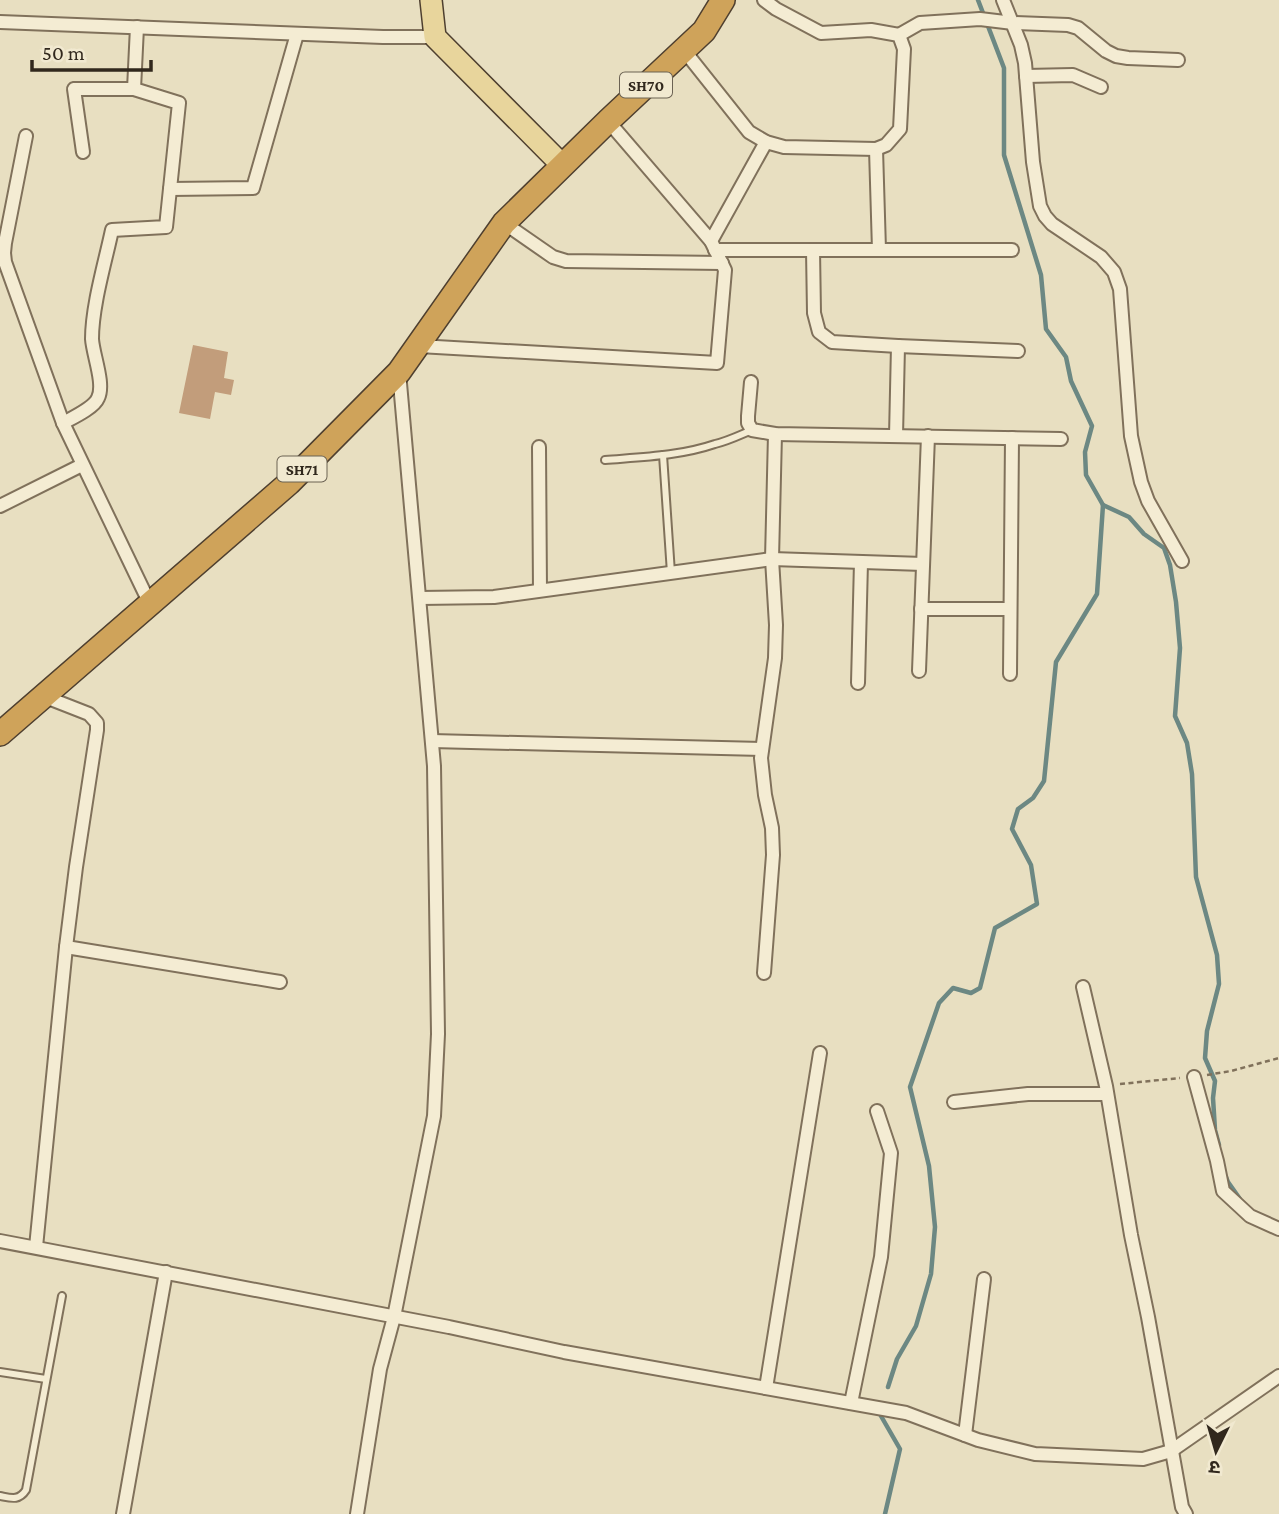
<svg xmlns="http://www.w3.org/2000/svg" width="1279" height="1514" font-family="'Crimson Pro','Noto Sans Devanagari',serif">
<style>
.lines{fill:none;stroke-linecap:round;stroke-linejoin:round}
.stream{stroke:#6c8883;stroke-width:4.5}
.building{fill:#c29d7b}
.lane-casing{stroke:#80715b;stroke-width:10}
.street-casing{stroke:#80715b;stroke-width:16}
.primary-casing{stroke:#4e3f2f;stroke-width:24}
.highway-casing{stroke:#4e3f2f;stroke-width:26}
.path{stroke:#80715b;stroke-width:2.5;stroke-dasharray:5 3.5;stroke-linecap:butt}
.lane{stroke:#f4ecd3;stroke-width:6}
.street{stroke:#f4ecd3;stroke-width:12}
.primary{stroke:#e8d59c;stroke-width:21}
.highway{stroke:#cfa35a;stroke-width:23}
.labels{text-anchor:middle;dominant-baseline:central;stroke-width:5;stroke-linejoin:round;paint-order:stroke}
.shield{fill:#f1e9d0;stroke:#6b6253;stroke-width:2}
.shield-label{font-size:16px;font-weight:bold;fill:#31281d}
</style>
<rect width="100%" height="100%" fill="#e8dfc1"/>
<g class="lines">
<g class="stream">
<polyline points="1103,505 1129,517 1144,534 1164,548 1170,565 1176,602 1180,648 1175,716 1187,743 1192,774 1196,877 1217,955 1219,984 1207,1031 1205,1058 1215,1081 1213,1098 1215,1130 1219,1145"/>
<polyline points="1226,1177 1228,1182 1240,1199"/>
<polyline points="888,1387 897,1359 916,1326 931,1274 935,1227 929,1166 910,1087 939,1003 953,988 971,993 980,988 995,928 1037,904 1031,865 1012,829 1018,809 1033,798 1044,781 1056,662 1097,594 1103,505 1086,475 1085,452 1092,426 1071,381 1066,357 1046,329 1041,275 1004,155 1004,68 978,0"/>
<polyline points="881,1416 900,1449 885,1514"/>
</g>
</g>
<polygon class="building" points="193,345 228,352 224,378 234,380 231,395 215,392 210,419 179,413"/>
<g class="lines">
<defs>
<g id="lane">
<polyline points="663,455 671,573"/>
<path d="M 605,460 C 642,457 680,456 715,444 C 728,441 740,435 752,430"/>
<polyline points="0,1372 46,1379"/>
<path d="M 0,1496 C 11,1498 19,1501 26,1490 L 62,1296"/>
</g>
<g id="street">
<polyline points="1003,0 1021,45 1025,63 1033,162 1040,206 1045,216 1052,224 1101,257 1114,272 1120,289 1131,436 1141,482 1148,501 1182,561"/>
<polyline points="0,22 383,37 435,37"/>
<polyline points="899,35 920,23 980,19 1013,23 1068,25 1078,28 1106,51 1116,56 1128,58 1178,60"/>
<polyline points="683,49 749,132 766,142 784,147 876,149 886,145 900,129 904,49 899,35 871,30 821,33 776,9 764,0"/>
<polyline points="1026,76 1073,75 1101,87"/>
<polyline points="26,136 5,243 4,253 5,262 63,423 150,604"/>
<polyline points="876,149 879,250"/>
<polyline points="83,152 74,89 134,89"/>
<polyline points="170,189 253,188 297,34"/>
<polyline points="504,223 553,257 566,261 722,263"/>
<polyline points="711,241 766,142"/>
<polyline points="715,250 1012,250"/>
<polyline points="813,250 814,313 819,332 832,342 898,346 1018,351"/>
<polyline points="419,346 717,363 725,270 711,241 608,121"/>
<polyline points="751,382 748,416 748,423 752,430 775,434 1061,439"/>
<path d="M 63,423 C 72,418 94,408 98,398 C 105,384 93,355 92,339 C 92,306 105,263 112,230 L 166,227 L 179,103 L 134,89 L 137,27"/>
<polyline points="896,436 898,346"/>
<polyline points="539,447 540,590"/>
<polyline points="0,506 82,465"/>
<polyline points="420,598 494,597 772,559 923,564"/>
<polyline points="921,609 1010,609"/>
<polyline points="919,671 928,436"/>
<polyline points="1010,674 1012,438"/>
<polyline points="858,683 861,562"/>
<polyline points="432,741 762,749"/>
<polyline points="66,947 280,982"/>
<polyline points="764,973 773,855 772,828 765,795 761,758 775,658 776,625 772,559 775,434"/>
<polyline points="1083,987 1106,1086 1131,1235 1148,1317 1182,1507 1186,1514"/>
<polyline points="1194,1077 1217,1161 1223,1191 1250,1216 1279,1229"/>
<polyline points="954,1102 1028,1094 1107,1094"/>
<polyline points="0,1241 449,1327 564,1352 906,1413 978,1440 1035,1454 1143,1459 1171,1451 1279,1376"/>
<polyline points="36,1247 66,947 76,867 97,730 97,723 89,714 43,696"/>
<polyline points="766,1388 820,1053"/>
<polyline points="851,1403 881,1257 891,1153 877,1111"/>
<polyline points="965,1435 984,1279"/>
<polyline points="123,1514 166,1272"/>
<polyline points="357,1514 380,1369 394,1317 434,1116 438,1034 434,766 399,372"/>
</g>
<polyline id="primary" points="431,0 435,37 562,165"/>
<polyline id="highway" points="0,734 289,483 399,372 504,223 608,121 704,31 723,0"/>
</defs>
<use href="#lane" class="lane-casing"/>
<use href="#street" class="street-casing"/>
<use href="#primary" class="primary-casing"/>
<use href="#highway" class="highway-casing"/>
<g class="path">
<polyline points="1207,1075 1231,1071 1279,1058"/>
<polyline points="1120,1084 1180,1078"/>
</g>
<use href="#lane" class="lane"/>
<use href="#street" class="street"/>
<use href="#primary" class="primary"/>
<use href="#highway" class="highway"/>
</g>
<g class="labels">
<g class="shield">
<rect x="620" y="72.5" width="52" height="25" rx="5"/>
<rect x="277.5" y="456.5" width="49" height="25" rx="5"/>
</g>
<g class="shield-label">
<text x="646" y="85">SH70</text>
<text x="302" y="469">SH71</text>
</g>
</g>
<g transform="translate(1216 1451) rotate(185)" stroke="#f1e9d0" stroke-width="5" paint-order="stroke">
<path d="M0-5L12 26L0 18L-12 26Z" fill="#31281d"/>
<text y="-10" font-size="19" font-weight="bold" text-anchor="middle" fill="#31281d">उ</text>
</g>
<path d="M32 60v10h119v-10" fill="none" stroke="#31281d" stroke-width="3.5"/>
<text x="42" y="60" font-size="21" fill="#31281d" stroke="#f1e9d0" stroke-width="5" paint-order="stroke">50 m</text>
</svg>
